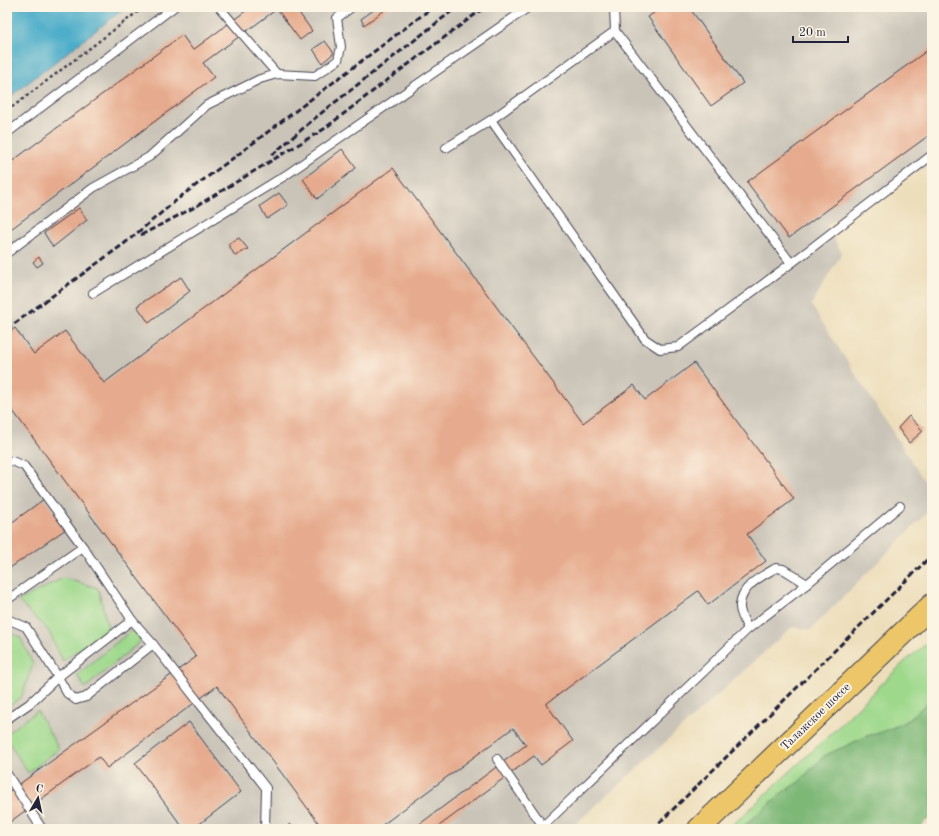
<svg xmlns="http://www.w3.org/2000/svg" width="939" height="836" font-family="'Old Standard TT',serif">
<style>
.industrial{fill:#c9c3b8}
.green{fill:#9dd88b;stroke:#607d63}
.forest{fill:#7eb877;stroke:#506d59}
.water{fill:#49acc9;stroke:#366782}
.building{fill:#e6ab8e}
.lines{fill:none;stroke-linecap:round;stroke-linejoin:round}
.service-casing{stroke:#403e4e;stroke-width:10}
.primary-casing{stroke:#403e4e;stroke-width:24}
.path{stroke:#403e4e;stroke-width:2.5;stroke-dasharray:3 3;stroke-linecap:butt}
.service{stroke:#fff;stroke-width:8}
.primary{stroke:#ecc669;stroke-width:22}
.rail{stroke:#22223b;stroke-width:3;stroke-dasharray:6 3;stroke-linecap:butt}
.labels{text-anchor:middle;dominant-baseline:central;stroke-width:4;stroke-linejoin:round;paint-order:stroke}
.street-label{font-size:12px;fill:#22223b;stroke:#fcf5e5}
</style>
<rect width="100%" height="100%" fill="#fcf5e5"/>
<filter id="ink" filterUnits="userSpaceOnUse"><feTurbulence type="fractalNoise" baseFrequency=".025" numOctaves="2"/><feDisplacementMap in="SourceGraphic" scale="8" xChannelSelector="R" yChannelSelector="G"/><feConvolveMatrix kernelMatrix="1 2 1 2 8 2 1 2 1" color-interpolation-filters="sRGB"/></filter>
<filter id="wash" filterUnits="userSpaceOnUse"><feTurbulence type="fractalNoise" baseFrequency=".012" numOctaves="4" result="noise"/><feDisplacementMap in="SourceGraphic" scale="16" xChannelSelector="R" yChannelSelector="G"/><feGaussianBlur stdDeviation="0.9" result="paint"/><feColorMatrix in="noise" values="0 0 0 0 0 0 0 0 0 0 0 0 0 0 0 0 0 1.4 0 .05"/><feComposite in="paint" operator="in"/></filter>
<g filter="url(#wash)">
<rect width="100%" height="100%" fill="#eddebb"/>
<polygon class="industrial" points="126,7 932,7 932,163 826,225 842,253 811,305 932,493 932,508 810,630 792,627 570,829 7,829 7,99"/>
<g class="green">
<polygon points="63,578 98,588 108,628 63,661 48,630 18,601"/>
<polygon points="133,629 141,641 85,688 77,675"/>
<polygon points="7,631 20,637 33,664 21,698 7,707"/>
<polygon points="932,639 932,696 925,705 909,719 899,725 879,733 870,735 861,739 824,756 799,782 791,787 782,793 740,829 728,829 839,726 903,663"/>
<polygon points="37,711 59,749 28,773 7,739 7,733"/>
</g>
<polygon class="forest" points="932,696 932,815 918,829 740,829 782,793 791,787 799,782 824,756 861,739 870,735 879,733 899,725 909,719 925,705"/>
<polygon class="water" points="7,7 126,7 7,99"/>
<g id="blocks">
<g class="building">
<polygon points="251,7 295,7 312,31 300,40 277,9 203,63 214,77 7,232 7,165 182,35 193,50"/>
<polygon points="378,7 389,7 364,25 361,19"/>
<polygon points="662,7 689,7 743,83 711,106 648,17"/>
<polygon points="325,41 334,53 322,63 313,49"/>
<polygon points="932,47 932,133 789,238 747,182"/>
<polygon points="342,149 356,168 317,199 303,179"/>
<polygon points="393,168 583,423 634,385 645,400 694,363 794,499 747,534 766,561 708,605 698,591 546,704 573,741 541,765 534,756 435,829 413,829 526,745 513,728 377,829 323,829 217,686 107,768 99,757 7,824 7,793 196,657 7,403 7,334 15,328 34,354 65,331 104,383"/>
<polygon points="279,193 288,205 267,219 260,206"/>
<polygon points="79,208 87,220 53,247 44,233"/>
<polygon points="239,238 248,249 235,256 228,244"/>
<polygon points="39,257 43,263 37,267 33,262"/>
<polygon points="181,277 190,291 149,323 137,306"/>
<polygon points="909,416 923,431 909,443 898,428"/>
<polygon points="44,499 66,529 7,570 7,526"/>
<polygon points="189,722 241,792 193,829 184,829 135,763"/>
<polygon points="290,824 294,829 284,829"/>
</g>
</g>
</g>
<g filter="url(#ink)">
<use href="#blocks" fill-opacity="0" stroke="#403e4e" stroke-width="1"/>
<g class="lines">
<defs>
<g id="service">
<polyline points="219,7 277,74"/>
<polyline points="614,7 615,31 791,263"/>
<polyline points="615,31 491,120 645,339 660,349 678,347 809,250 932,155"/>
<polyline points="7,133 174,7"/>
<polyline points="446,148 491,120"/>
<polyline points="7,253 93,188 149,157 207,105 260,79 277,74 315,76 338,60 341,47 337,18 352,7"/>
<polyline points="93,293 286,175 529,7"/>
<polyline points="7,462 12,461 24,466 83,547"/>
<polyline points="7,600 83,547 132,620 58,677 67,693 76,700 86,697 153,644"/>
<polyline points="7,619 26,627 58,677 29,704 7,719"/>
<polyline points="132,620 153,644 266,788 265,829"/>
<path d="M 748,629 C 745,623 739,611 740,605 C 741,586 762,576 776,568 L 783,569 L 807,584"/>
<polyline points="497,759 543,826"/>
<polyline points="7,774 42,829"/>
<polyline points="540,829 748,629 807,584 900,506"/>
</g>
<polyline id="primary" points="699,829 932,605"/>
</defs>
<use href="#service" class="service-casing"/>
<use href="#primary" class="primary-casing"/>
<polyline class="path" points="7,111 144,7"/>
<use href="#service" class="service"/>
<use href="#primary" class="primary"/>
<g class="rail">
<polyline points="272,155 315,118 457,7"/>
<polyline points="141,235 195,207 256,170 324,129 386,81 485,7"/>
<polyline points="7,329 125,243 184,194 236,156 433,7"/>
<polyline points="653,829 932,555"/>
</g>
</g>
</g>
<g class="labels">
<g class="street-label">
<text transform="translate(816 717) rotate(-44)">Талажское шоссе</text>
</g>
</g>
<rect width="939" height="836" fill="none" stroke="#fcf5e5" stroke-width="24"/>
<g transform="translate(38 798) rotate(9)" stroke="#fcf5e5" stroke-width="3" paint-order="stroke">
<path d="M0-3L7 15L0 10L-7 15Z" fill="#22223b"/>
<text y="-6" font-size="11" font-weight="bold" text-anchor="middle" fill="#22223b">С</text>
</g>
<path d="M793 36v6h55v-6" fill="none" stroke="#22223b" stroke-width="2"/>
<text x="799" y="36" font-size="12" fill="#22223b" stroke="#fcf5e5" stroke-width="3" paint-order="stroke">20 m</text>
</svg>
